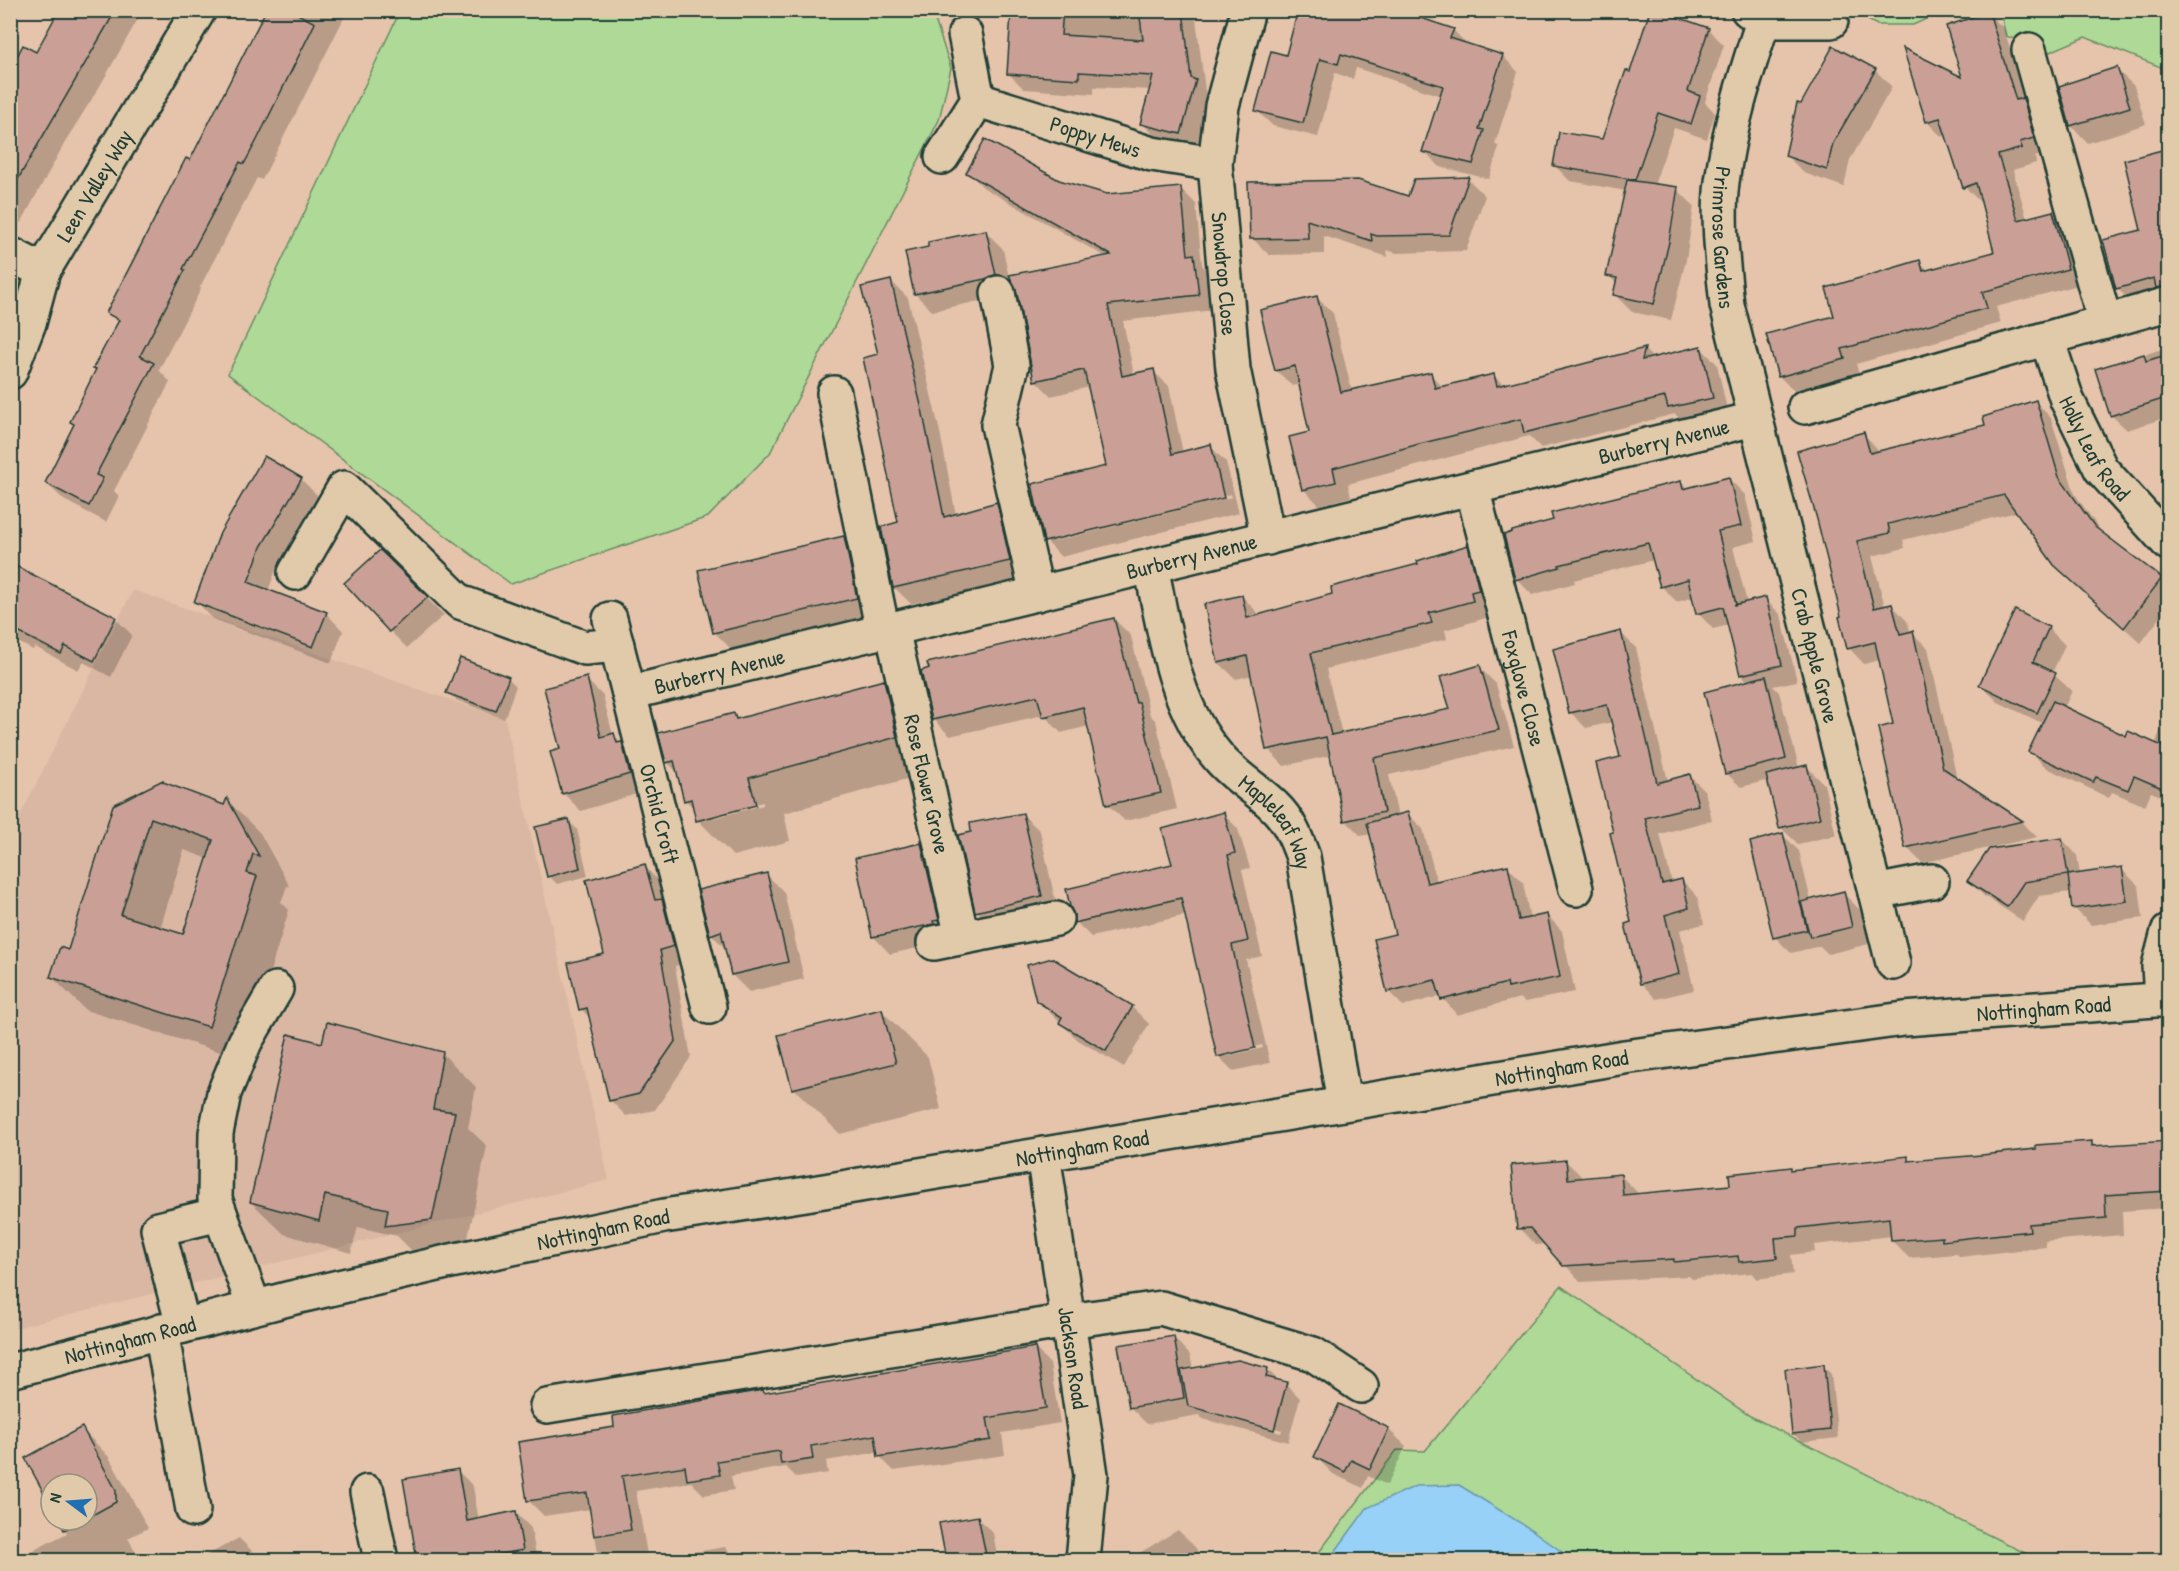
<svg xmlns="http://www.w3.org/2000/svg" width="2179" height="1571" font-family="'Patrick Hand',sans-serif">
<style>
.built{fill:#dab7a3}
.green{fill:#afd996;stroke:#678b65;stroke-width:1.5}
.water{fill:#98d1f8;stroke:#6896aa;stroke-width:1.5}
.shadow{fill:#0003;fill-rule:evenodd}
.building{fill:#caa096;stroke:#1f3d34;stroke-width:1.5;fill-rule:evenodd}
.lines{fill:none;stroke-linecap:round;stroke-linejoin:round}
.minor-casing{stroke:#1f3d34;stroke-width:38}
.minor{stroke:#e1caaa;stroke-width:33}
.labels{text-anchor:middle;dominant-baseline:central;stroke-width:5;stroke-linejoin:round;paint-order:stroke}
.street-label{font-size:22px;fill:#1f3d34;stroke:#e1caaa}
</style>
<rect width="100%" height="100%" fill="#e6c4ab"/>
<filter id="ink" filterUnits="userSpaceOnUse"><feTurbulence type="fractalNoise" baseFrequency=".0167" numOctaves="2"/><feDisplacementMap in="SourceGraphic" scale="12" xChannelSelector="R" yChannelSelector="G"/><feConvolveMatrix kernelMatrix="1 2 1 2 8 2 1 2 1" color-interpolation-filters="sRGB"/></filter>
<g filter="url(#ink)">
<polygon class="built" points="133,590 505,719 609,1180 11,1329 10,836"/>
<g class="green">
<polygon points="400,11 932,11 951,68 939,120 770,453 708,517 511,584 228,374"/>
<polygon points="1852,11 1944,11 1913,25 1877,25"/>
<polygon points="2000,11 2168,11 2168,70 2085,37 2050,52 2006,36"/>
<polygon points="1561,1286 1750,1416 2039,1560 1313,1560 1397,1450 1425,1451"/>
</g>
<polygon class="water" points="1459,1485 1532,1530 1573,1560 1329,1560 1367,1508 1416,1486"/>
<g class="shadow">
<polygon points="61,10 143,10 100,86 68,137 21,223 10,217 10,84 36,54"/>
<polygon points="268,10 348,10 262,180 257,178 200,287 201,289 159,370 170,382 114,491 119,496 106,522 64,500 46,483 75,425 119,323 108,312 190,162"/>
<polygon points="1013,10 1189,10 1196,18 1205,91 1210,97 1197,149 1158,139 1142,123 1151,90 1094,87 1094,94 1024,89 1008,73"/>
<polygon points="1989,14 2004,29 2027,104 2038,115 2048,153 2035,157 2036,163 2013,170 2027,219 2052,213 2067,228 2082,284 1996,307 2001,323 1856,364 1859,374 1794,391 1779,376 1836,317 1919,262 1928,271 1996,253 1983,201 1980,202 1965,187 1947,135 1942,137 1927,122 1964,79"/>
<polygon points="1708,29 1724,45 1705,102 1715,113 1707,139 1674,128 1654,185 1677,189 1694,206 1686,260 1671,320 1632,312 1615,295 1617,284 1608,275 1626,191 1570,181 1554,165 1603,141 1631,74"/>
<polygon points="1453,30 1468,45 1503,56 1518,72 1495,144 1499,147 1489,179 1440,167 1424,151 1441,96 1356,68 1353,79 1335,73 1318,137 1273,126 1257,111 1287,56"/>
<polygon points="2116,69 2134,86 2146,124 2088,143 2071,126"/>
<polygon points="1875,70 1892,87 1850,160 1844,187 1804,173 1787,156 1802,106"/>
<polygon points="2162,151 2168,158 2168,294 2133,304 2117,288 2143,231"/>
<path d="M 968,172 L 1059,182 L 1107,196 L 1180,188 L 1196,204 L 1202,265 L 1209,272 L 1214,310 L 1123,321 L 1134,375 L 1153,371 L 1169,386 L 1183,453 L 1210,446 L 1226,462 L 1239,513 L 1061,557 L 1046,541 L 1107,467 L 1089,387 L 1051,396 L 1035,380 L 1106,257 L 984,188 ZM 1231,494 L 1232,497 L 1055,541 L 1055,538 Z"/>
<polygon points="1468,179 1485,196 1466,251 1396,253 1387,250 1388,257 1324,236 1324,254 1269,255 1252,238 1250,184 1409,198"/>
<polygon points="986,232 1003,249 1012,292 1003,296 932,311 915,294"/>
<polygon points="891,281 908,298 940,432 956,515 996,504 1013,521 1026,578 911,604 894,587 900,523"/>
<polygon points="1317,298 1333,313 1352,392 1430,374 1444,388 1493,375 1504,385 1644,349 1654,359 1701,348 1717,364 1728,414 1685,423 1675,414 1541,448 1529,436 1348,484 1351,497 1319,505 1303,489 1311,433 1300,384 1292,386 1276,370"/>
<polygon points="2168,347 2168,417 2127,430 2111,415 2097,370"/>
<polygon points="2036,402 2051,418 2075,494 2104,536 2168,587 2168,607 2141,643 2055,565 2017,512 1903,540 1905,548 1872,556 1885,607 1892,605 1907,621 1911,633 1912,633 1928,648 1957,779 2022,822 2037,837 1922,863 1906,847 1895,725 1880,660 1864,664 1849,648 1864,434 1880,452 1987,426"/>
<polygon points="2168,476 2168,492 2162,486"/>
<polygon points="301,479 318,496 278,565 268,591 326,613 343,631 331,663 213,619 196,601"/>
<polygon points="1729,479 1745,495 1756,541 1733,547 1747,603 1765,599 1781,615 1797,681 1773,686 1779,692 1799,768 1806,766 1824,784 1836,835 1798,844 1780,827 1769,780 1741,787 1726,773 1749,682 1741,675 1729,625 1713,629 1698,613 1694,597 1677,602 1661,586 1654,560 1574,580 1575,583 1532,595 1517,579 1555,521 1681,482 1688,489"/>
<polygon points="844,537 872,565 884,626 742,660 714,632"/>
<polygon points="1467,547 1484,564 1489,617 1445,630 1447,639 1326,669 1342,734 1452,710 1479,667 1496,684 1514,746 1389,775 1398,817 1408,814 1423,829 1437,882 1508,867 1523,882 1530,919 1547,915 1562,931 1575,992 1525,1002 1520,998 1457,1015 1441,996 1403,1006 1388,991 1397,935 1371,834 1361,836 1345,820 1332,755 1284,766 1268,749 1253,675 1236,679 1219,663 1242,596 1258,613 1259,616 1334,595"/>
<polygon points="380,552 444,615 407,648 390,631"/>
<polygon points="10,565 115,618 132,635 111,677 83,662 78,670 35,647 33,650 10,638"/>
<polygon points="1114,619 1131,636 1150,715 1156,721 1177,809 1125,821 1108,805 1089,726 1061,733 1044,715 950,736 933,719"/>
<polygon points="2048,628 2065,645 2052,673 2072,691 2064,708 2126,738 2155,745 2168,709 2168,799 2151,792 2145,806 2112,792 2109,798 2047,768 2030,752 2044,724 1998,702 1981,685"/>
<polygon points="1621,633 1636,648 1668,781 1690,776 1705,791 1712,820 1660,834 1672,883 1682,880 1697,896 1704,924 1680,930 1694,990 1656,999 1641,983 1633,924 1615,833 1622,758 1613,722 1586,728 1571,713"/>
<polygon points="508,678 516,686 504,719 456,700 448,692"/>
<polygon points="586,679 603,696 613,735 639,761 646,791 581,811 563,793 562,750"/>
<path d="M 884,682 L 920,718 L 932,772 L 784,813 L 790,841 L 733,856 L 698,820 L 695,809 L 685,800 L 679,774 L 667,762 L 734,715 L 739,720 ZM 763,802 L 763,805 L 714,818 L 714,815 Z"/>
<polygon points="10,720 18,727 10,742"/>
<path d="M 163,782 L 225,806 L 227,800 L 260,833 L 290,887 L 287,886 L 281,902 L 289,910 L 243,1059 L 85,1010 L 52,977 L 69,952 ZM 184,850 L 209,859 L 184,936 L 160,929 Z"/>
<path d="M 1223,813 L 1238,829 L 1250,868 L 1242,870 L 1262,956 L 1246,960 L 1270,1063 L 1233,1071 L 1218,1056 L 1186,915 L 1091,937 L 1076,922 L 1173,865 ZM 1262,1045 L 1263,1048 L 1227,1056 L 1227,1053 Z"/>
<polygon points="1022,814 1040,831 1058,913 994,928 977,911"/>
<polygon points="568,821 577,829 588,876 557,884 549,876"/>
<polygon points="1783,835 1799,851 1811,901 1843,893 1860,910 1869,944 1828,954 1820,946 1791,953 1775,937"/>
<polygon points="2062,839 2077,855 2080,875 2121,869 2139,886 2143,918 2091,925 2074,908 2071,892 2039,896 2023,921 1984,896 1969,881"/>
<polygon points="921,845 938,862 950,941 890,954 873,936"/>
<polygon points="644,866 660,882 689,962 675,966 691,1057 655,1110 626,1116 610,1100 591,1019 581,1009"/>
<polygon points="767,875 784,892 804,979 749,992 732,975 726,949 711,934"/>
<polygon points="1037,1000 1132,1007 1149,1024 1124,1067 1078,1040"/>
<polygon points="881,1010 928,1057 941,1109 840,1134 793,1088"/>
<polygon points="328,1024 443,1054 476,1087 468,1128 487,1146 465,1253 419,1258 397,1236 358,1227 351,1253 284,1234 251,1202 323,1045"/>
<polygon points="2091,1142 2096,1147 2168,1142 2168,1208 2122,1211 2123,1235 2045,1241 2046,1247 1960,1257 1957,1254 1909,1258 1892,1241 1892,1236 1814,1245 1815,1252 1791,1255 1793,1274 1757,1279 1752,1273 1692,1279 1689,1276 1581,1282 1546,1244 1536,1245 1519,1228 1566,1161 1584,1179 1620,1175 1637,1192 1638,1195 1732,1186 1790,1169 1792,1171 1907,1158 1911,1162"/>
<path d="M 1173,1337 L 1190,1355 L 1193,1369 L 1267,1369 L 1280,1382 L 1286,1384 L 1300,1398 L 1288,1442 L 1203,1419 L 1199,1415 L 1147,1424 L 1130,1407 ZM 1199,1407 L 1282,1430 L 1281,1433 L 1199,1410 Z"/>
<polygon points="1035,1348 1050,1364 1060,1423 1002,1433 1005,1455 894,1471 879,1456 879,1452 826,1461 828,1473 797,1478 786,1467 731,1476 734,1490 704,1495 691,1482 636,1491 648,1560 725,1547 738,1560 599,1560 591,1509 544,1516 529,1501 616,1429 765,1394"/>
<polygon points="1823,1366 1831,1374 1838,1438 1802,1442 1794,1434"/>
<polygon points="82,1429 109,1457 148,1528 128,1538 140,1560 15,1560 67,1533 60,1520 87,1520 87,1484 51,1484 51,1503 27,1459"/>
<polygon points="1388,1429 1406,1446 1387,1485 1368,1476 1363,1488 1333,1474 1316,1457"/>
<polygon points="458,1471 473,1486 479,1521 516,1513 531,1528 537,1560 422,1560 415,1527"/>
<polygon points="977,1518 993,1533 998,1560 1033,1554 1039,1560 948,1560 941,1525"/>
<polygon points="1178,1530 1195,1547 1203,1560 1133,1560 1131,1558"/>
<polygon points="239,1538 261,1560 198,1560"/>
</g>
<g class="building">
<polygon points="59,10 116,10 10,193 10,70 23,45 36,52"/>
<polygon points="266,10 290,10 315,23 257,140 244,164 240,162 183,269 185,270 140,356 154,363 96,475 103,478 89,506 45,483 74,424 70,422 96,369 93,368 119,320 106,313 186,158 190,160"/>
<polygon points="1031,10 1063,10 1061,35 1143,40 1139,10 1183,10 1191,78 1196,80 1181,134 1140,124 1153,76 1079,72 1079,79 1007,74 1011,13 1030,15"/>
<polygon points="1298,10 1397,10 1454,29 1450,38 1503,55 1479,129 1484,130 1473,164 1422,152 1443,86 1341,54 1338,64 1320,59 1303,123 1255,111 1271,51 1286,55"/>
<polygon points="1650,10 1657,10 1709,28 1688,91 1700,96 1691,124 1658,113 1635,180 1553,166 1559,132 1602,139 1626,70 1630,72"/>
<polygon points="1989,12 2016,100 2023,98 2034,138 2020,142 2022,148 1998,155 2018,220 2053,211 2068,269 1982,292 1987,308 1842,349 1845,359 1778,377 1766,334 1834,316 1826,288 1920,260 1923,271 1994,252 1976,183 1963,188 1940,118 1926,122 1903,48 1962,77 1946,26"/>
<polygon points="1833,46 1876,69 1833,143 1827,170 1785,156 1797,103 1801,104"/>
<polygon points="2117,67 2130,107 2070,126 2059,86"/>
<polygon points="985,139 1059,180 1107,194 1181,187 1188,255 1194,254 1199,295 1108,305 1122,376 1154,369 1172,454 1211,444 1224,498 1044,542 1032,484 1106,466 1084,370 1034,381 1016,289 1009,275 1111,255 966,173"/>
<polygon points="2162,150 2169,173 2169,286 2156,288 2154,278 2116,289 2103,240 2141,230 2124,160"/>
<polygon points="1469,177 1449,235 1377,236 1371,234 1372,241 1307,220 1308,238 1250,239 1248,182 1358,180 1408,196 1414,179"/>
<polygon points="1627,180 1678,187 1669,242 1654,304 1613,295 1617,278 1606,276"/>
<polygon points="986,230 996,275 985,279 914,294 905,252 928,247 928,242"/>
<polygon points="891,280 923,414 944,517 997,502 1010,561 893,588 881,527 898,522 863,358 878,354 861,287"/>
<polygon points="1317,296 1341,392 1431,372 1435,388 1494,374 1497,386 1645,348 1642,360 1701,346 1713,398 1668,408 1665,397 1524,433 1521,419 1419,444 1333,468 1336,482 1302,490 1289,437 1309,432 1295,366 1275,371 1260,310"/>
<polygon points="2144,354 2146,361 2169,354 2169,397 2110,416 2095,369"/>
<polygon points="2036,400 2059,477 2095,527 2162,578 2124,628 2054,565 2004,495 1888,524 1890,533 1857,541 1874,608 1892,604 1900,634 1913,631 1943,768 2023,821 1905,848 1878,728 1893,724 1875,642 1847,649 1839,617 1841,616 1817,519 1797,451 1864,432 1870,453 1985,425 1983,417"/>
<polygon points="264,456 302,478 261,547 248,582 327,612 313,647 194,602 220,533"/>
<polygon points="1729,477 1741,526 1718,531 1736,604 1734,605 1766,597 1782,665 1740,675 1723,607 1696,614 1688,579 1660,587 1648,543 1559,565 1560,567 1515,580 1504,535 1512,532 1512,531 1553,520 1551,513 1681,481 1683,489"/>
<polygon points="844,536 857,598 713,633 698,570"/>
<polygon points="1468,545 1479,590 1471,592 1473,601 1429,613 1432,623 1311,653 1331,735 1450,709 1440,677 1480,665 1499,730 1374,758 1384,812 1344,821 1326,737 1266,750 1247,656 1218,663 1204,604 1242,595 1247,618 1332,594 1331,587 1418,564 1417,561"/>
<polygon points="380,550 428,597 389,632 344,583"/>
<polygon points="10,563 116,617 94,661 65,646 61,654 10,628"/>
<polygon points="2015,610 2049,627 2033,662 2056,673 2037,713 1979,685"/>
<polygon points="1114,618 1136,703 1139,702 1161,793 1106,805 1083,707 1043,717 1037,696 932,720 921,671 929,668 927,663"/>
<polygon points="1621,631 1657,783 1690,774 1698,805 1645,818 1662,884 1682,879 1689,908 1665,915 1679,974 1640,984 1625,924 1631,922 1610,833 1613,832 1596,763 1620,757 1607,705 1569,713 1553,649"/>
<polygon points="460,658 509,677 496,711 446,693"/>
<polygon points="1766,676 1786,759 1725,774 1704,692"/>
<polygon points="587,677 601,737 614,733 617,743 622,742 630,774 562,794 550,752 560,749 544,688"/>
<polygon points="884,680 897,737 749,778 756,805 696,821 691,799 684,801 674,761 666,763 658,733 734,713 736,719"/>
<polygon points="2053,701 2126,736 2128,731 2169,749 2169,791 2134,776 2128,790 2096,777 2093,782 2028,752"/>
<polygon points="1807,765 1820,818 1779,828 1766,775"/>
<path d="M 163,780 L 163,782 L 224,805 L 227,798 L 259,856 L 253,854 L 247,873 L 257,876 L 209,1027 L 50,977 L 60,947 L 68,950 L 113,805 ZM 151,818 L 213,840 L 183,934 L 121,915 Z"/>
<polygon points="1224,812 1235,853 1228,855 1248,941 1232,945 1255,1048 1217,1057 1181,898 1074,923 1074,915 1070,906 1066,889 1172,864 1162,829"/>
<polygon points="1408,812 1427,883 1508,865 1519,920 1547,914 1560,977 1508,988 1507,983 1441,1000 1435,980 1387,992 1374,939 1395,934 1367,823"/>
<polygon points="1023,813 1042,896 975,912 958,835 971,832 970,823"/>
<polygon points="569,819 580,868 547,877 535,827"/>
<polygon points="1783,833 1807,930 1773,938 1750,842"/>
<polygon points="2062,838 2068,875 2024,882 2007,907 1967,881 1989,849"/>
<polygon points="921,843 939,920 933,921 934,924 872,937 855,858"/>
<polygon points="645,864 655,900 662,899 674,946 660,950 676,1040 639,1094 609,1101 587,1008 579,1010 568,963 604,954 586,880"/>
<polygon points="2122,867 2127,901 2072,909 2068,875"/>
<polygon points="767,873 788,962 731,975 721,931 710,935 698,890"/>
<polygon points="1844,891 1852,927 1810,937 1801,902"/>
<polygon points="1052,958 1133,1006 1106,1051 1059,1023 1062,1017 1036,1001 1027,965"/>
<polygon points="882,1009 896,1063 792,1089 778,1035"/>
<polygon points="327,1022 443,1052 433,1109 455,1112 432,1220 385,1226 388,1209 325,1195 319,1221 250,1202 288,1034 322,1043"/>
<polygon points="2092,1141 2092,1146 2169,1141 2169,1191 2105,1195 2106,1218 2029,1224 2030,1231 1984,1236 1942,1241 1942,1237 1891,1241 1889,1218 1798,1228 1798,1236 1775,1238 1777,1258 1739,1262 1738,1256 1674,1262 1674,1259 1563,1266 1530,1228 1517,1229 1511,1165 1566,1160 1568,1179 1621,1174 1623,1195 1730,1185 1729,1174 1791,1167 1791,1170 1908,1156 1908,1161 1982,1155 2036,1149 2036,1145"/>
<polygon points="1174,1336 1184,1398 1129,1408 1118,1345"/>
<polygon points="1035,1347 1046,1408 987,1418 991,1440 878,1457 875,1435 811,1446 813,1459 781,1464 779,1451 717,1461 720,1475 687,1480 685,1466 622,1476 631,1530 594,1536 587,1493 527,1501 518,1442 614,1427 613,1416 763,1390 764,1393"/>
<polygon points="1238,1360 1268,1368 1266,1377 1287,1382 1274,1430 1188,1406 1181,1370"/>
<polygon points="1824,1364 1830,1430 1792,1434 1785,1369"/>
<polygon points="1339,1404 1389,1428 1370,1469 1351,1460 1345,1472 1314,1457"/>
<polygon points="82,1427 116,1490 116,1502 87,1518 87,1484 51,1484 51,1506 25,1458"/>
<polygon points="458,1469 467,1521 516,1511 523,1550 469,1560 417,1560 403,1479"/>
<polygon points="978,1516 987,1560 946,1560 939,1523"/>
<polygon points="59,1520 83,1520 64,1530"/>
</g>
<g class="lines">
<defs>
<g id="minor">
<path id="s1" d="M 1248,10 L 1222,106 L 1215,164 L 1233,369 L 1268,538"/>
<polyline points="1748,10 1763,21 1831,21"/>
<path id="s2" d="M 1763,21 C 1746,74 1729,126 1722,182 C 1717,222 1723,265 1727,305 L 1893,963"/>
<polyline points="2029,50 2105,322"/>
<path id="s3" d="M 978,100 L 1152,154 L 1215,164"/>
<polyline points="942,157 978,100 965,34"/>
<polyline points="10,254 43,271"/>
<polyline points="998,293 1012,365 998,425 1037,594"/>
<path id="s4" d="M 2047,339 L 2067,400 L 2101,469 L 2168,543"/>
<path id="s5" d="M 10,372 L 29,323 L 43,271 L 199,10"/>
<polyline points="834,393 883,632"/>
<polyline points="1805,407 2168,304"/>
<path id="s6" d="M 1472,488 L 1576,889"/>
<path id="s7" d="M 1151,566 C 1165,633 1173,705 1219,758 C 1235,777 1257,789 1274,806 C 1289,820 1296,838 1303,857 L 1344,1103"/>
<polyline points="295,573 344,488 460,602 585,648 617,645"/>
<path id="s8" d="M 610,619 L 709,1007"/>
<path id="s9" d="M 892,629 L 962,937"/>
<path id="s10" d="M 629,693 L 1754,419"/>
<polyline points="1875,892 1932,881"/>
<polyline points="934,943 1056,919"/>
<polyline points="2161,1000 2159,966 2168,932"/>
<path id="s11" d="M 1043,1154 L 1091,1475 L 1083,1560"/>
<polyline points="254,1307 215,1199 216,1133 224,1093 245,1042 276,989"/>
<polyline points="183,1326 158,1229 220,1214"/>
<polyline points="161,1331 193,1510"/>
<path id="s12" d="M 10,1371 L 291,1298 L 451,1261 L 664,1216 L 806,1194 L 1624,1057 L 1904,1019 L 2168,999"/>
<polyline points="547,1406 1068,1321 1161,1308 1313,1354 1361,1386"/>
<polyline points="367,1492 381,1560"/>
</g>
</defs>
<use href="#minor" class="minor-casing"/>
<use href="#minor" class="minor"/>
</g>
</g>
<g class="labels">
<g class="street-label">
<text stroke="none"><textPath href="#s3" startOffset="123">Poppy Mews</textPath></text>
<text stroke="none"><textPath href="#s5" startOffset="206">Leen Valley Way</textPath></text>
<text stroke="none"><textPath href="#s2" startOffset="222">Primrose Gardens</textPath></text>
<text stroke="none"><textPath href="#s1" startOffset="268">Snowdrop Close</textPath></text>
<text stroke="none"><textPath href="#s10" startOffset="1065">Burberry Avenue</textPath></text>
<text stroke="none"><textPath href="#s4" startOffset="120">Holly Leaf Road</textPath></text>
<text stroke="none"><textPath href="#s10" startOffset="579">Burberry Avenue</textPath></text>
<text stroke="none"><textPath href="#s2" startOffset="651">Crab Apple Grove</textPath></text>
<text stroke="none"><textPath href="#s10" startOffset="93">Burberry Avenue</textPath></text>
<text stroke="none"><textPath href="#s6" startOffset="207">Foxglove Close</textPath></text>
<text stroke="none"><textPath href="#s9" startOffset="159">Rose Flower Grove</textPath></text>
<text stroke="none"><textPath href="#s8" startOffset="201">Orchid Croft</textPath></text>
<text stroke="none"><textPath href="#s7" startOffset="294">Mapleleaf Way</textPath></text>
<text stroke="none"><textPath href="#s12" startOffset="2068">Nottingham Road</textPath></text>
<text stroke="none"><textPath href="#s12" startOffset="1582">Nottingham Road</textPath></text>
<text stroke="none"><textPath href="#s12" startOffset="1096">Nottingham Road</textPath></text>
<text stroke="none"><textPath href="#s12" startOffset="610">Nottingham Road</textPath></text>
<text stroke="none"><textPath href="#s12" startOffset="124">Nottingham Road</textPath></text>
<text stroke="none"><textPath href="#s11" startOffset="206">Jackson Road</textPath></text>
</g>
</g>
<rect width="2179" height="1571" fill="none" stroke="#e1caaa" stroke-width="36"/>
<rect x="18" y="18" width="2143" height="1535" fill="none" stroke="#1f3d34" stroke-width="2" filter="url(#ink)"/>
<g transform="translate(69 1502) rotate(286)"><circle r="28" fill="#e1caaa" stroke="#93927b" stroke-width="1.5"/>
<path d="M0-4.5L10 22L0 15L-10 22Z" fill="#1f6fb2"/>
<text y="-9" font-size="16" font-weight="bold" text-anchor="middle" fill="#1f3d34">N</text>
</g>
</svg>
